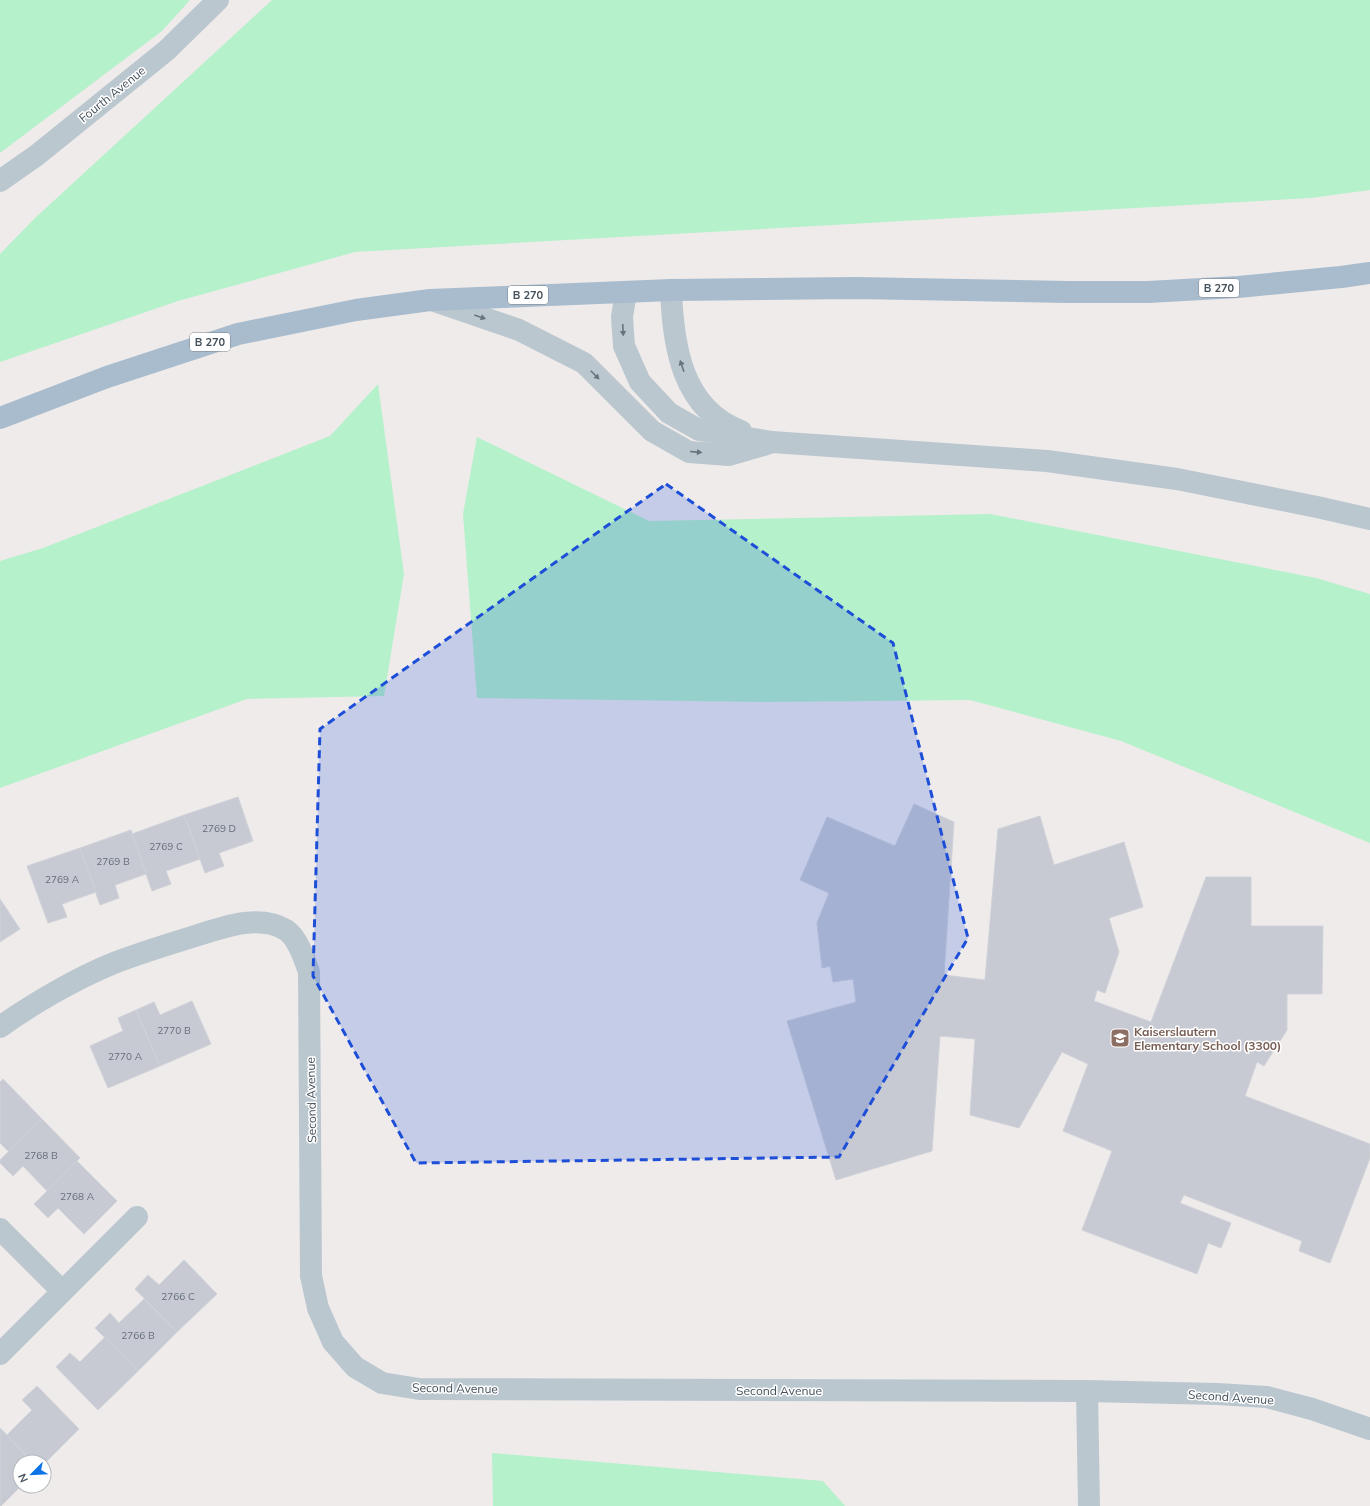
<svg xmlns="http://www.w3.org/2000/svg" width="1370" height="1506" font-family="Mulish,sans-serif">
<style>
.green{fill:#b5f1ca}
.building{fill:#c7cad2;stroke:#cfd2d8}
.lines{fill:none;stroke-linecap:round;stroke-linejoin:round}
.minor{stroke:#bbc7cf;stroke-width:22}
.major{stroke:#a8bccd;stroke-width:22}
.oneway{fill:#67747d}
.marked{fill:#1d4ed8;fill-opacity:0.2;stroke:#1d4ed8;stroke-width:3;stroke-dasharray:8 5;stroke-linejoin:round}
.labels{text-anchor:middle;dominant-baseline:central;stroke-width:3;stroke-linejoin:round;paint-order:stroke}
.number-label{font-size:10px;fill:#646e78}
.shield{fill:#fff;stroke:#7b848c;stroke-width:1}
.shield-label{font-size:11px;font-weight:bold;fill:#43505a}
.street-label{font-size:12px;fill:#43505a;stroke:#fff}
.education-label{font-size:12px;font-weight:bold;fill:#785e54;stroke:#fff;text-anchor:start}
</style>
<rect width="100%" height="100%" fill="#efebeb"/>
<g class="green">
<polygon points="0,0 190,0 162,31 0,153"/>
<polygon points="272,0 1370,0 1370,190 1311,198 355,252 178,301 0,362 0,254 34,219"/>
<polygon points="378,384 404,574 384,696 247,699 0,788 0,561 43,548 330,436"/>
<polygon points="477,437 649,521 990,514 1316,578 1370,594 1370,843 1121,741 970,700 767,702 477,698 463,514"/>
<polygon points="492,1453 823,1481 845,1506 493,1506"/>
</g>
<g class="building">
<polygon points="238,797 253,841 219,853 224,866 205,873 184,815"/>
<polygon points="914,804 954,822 944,975 985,980 998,829 1040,816 1054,865 1124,842 1143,907 1109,918 1119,952 1105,993 1097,990 1094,1001 1151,1022 1206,877 1251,877 1251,926 1323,926 1322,994 1287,994 1287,1030 1264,1066 1257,1062 1245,1096 1370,1144 1370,1158 1330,1263 1299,1251 1302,1241 1184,1195 1180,1203 1231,1223 1221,1248 1208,1243 1197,1274 1082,1230 1112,1151 1063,1131 1088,1064 1062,1052 1019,1128 970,1115 975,1039 940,1036 932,1151 836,1180 787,1021 856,1002 853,979 833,982 830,966 822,968 817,923 829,893 800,880 827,817 895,846"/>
<polygon points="184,815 200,859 166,871 171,884 152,891 132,834"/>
<polygon points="131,830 146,874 115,885 119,898 100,905 80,848"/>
<polygon points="80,848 96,892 62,904 67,917 48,923 27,866"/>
<polygon points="0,899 20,929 0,942"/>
<polygon points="192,1001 211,1044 160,1066 136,1010 154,1002 160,1015"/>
<polygon points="136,1010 160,1066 108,1088 90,1046 123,1031 118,1018"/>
<polygon points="3,1079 42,1119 9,1152 0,1143 0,1082"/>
<polygon points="42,1119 80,1158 47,1191 23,1166 13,1176 0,1163 0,1160"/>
<polygon points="77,1161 117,1201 84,1234 58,1208 48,1218 34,1204"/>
<polygon points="184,1260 217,1294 177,1332 135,1289 148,1275 159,1285"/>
<polygon points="144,1299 177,1332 138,1371 95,1328 110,1313 119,1323"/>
<polygon points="105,1337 138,1371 98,1410 56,1367 70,1353 80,1362"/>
<polygon points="37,1386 79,1429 44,1464 44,1462 33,1462 7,1435 32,1410 22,1400"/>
<polygon points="0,1428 33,1462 20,1462 20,1486 21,1486 1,1506 0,1506"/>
</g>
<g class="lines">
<g class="minor">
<polyline points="0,181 37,155 167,50 218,0"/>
<path d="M 671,290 C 673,346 682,409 741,431"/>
<polyline points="626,292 622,317 624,346 640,382 669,413 699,430 772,442 1047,461 1177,479 1317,507 1370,519"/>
<polyline points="432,300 519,330 584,363 652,431 689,452 729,455 767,444"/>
<path d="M 0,1027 C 32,1004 77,978 114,963 C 140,953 166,945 192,937 C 221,928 258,913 286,930 C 298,938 305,960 309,972 L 311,1276 L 318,1308 L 333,1342 L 355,1367 L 382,1383 L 419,1389 L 1087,1391 L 1217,1394 L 1267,1397 L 1312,1409 L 1370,1429"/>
<polyline points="0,1229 62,1291"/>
<polyline points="0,1354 137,1217"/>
<polyline points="1087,1391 1089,1506"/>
</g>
<polyline class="major" points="0,418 107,377 238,334 356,310 430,300 671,290 856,288 1068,292 1148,292 1238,287 1341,277 1370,273"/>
</g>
<defs><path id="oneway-solid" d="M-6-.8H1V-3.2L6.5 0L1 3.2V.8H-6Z"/></defs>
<g class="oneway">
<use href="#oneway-solid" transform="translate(480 317) rotate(19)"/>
<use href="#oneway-solid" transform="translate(623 330) rotate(87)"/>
<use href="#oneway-solid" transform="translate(682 366) rotate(-109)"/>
<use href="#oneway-solid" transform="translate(595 375) rotate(45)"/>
<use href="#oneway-solid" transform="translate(696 452) rotate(5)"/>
</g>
<path class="marked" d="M 666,484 L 893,643 L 968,938 L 839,1157 L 416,1163 L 313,976 L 320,729 Z"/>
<defs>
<symbol id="school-square" viewBox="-11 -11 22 22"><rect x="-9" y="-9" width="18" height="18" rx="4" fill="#8d6e63" stroke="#fff"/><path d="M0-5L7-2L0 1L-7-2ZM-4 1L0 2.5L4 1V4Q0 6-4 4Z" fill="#fff"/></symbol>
</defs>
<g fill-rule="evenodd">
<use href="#school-square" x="1109" y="1027" width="22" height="22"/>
</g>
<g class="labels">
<g class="number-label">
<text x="219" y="828">2769 D</text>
<text x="166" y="846">2769 C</text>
<text x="113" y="861">2769 B</text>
<text x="62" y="879">2769 A</text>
<text x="174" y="1030">2770 B</text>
<text x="125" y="1056">2770 A</text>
<text x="41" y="1155">2768 B</text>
<text x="77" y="1196">2768 A</text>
<text x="178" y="1296">2766 C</text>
<text x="138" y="1335">2766 B</text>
</g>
<g class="shield">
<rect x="1199" y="279" width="40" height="18" rx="3"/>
<rect x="508" y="286" width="40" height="18" rx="3"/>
<rect x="190" y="333" width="40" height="18" rx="3"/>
</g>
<g class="shield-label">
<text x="1219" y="288">B 270</text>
<text x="528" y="295">B 270</text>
<text x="210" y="342">B 270</text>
</g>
<g class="street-label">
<text transform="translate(112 94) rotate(-39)">Fourth Avenue</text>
<text transform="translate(311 1100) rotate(-91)">Second Avenue</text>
<text transform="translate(455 1388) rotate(1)">Second Avenue</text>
<text x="779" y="1390">Second Avenue</text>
<text transform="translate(1231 1397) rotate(4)">Second Avenue</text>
</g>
<g class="education-label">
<text x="1134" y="1031">Kaiserslautern<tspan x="1134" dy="14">Elementary School (3300)</tspan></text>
</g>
</g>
<g transform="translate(32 1474) rotate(246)"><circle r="19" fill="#ffffff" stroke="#b4b9bd"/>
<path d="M0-3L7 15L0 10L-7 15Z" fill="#0d74e7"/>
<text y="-6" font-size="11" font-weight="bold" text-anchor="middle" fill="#43505a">N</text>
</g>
</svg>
